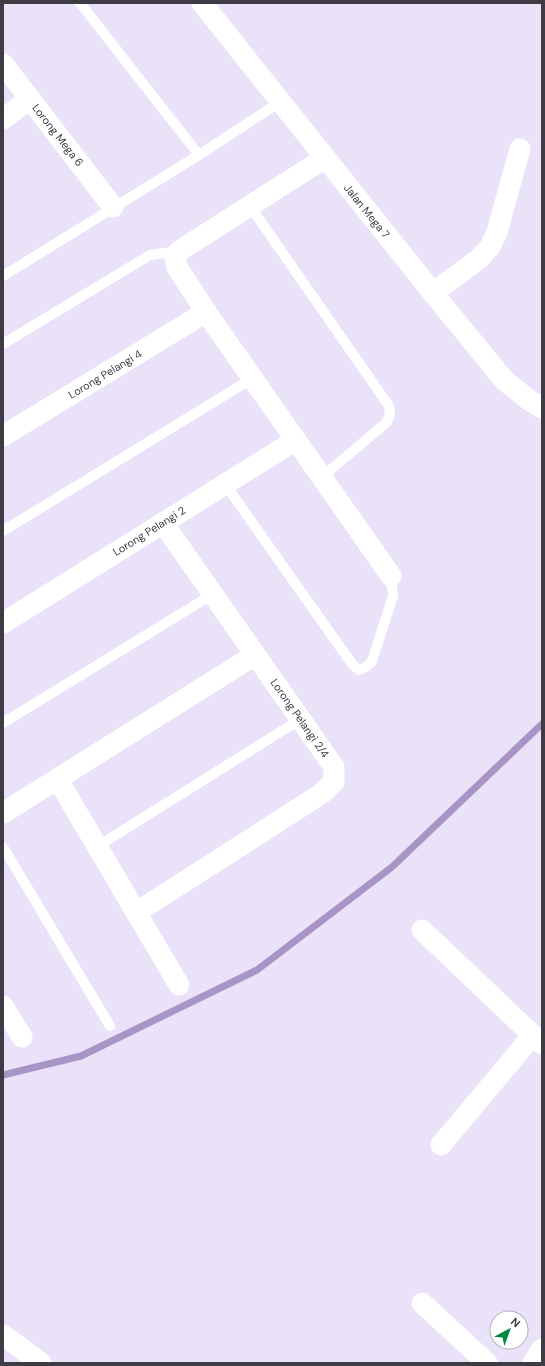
<svg xmlns="http://www.w3.org/2000/svg" width="545" height="1366" font-family="'DM Sans',sans-serif">
<style>
.lines{fill:none;stroke-linecap:round;stroke-linejoin:round}
.stream{stroke:#a895c6;stroke-width:7}
.lane{stroke:#fff;stroke-width:10}
.street{stroke:#fff;stroke-width:21}
.labels{text-anchor:middle;dominant-baseline:central;stroke-width:4;stroke-linejoin:round;paint-order:stroke}
.street-label{font-size:11px;fill:#3e3b44;stroke:#fff}
</style>
<rect width="100%" height="100%" fill="#eae2f9"/>
<g class="lines">
<polyline class="stream" points="3,1075 81,1056 257,970 392,867 542,724"/>
<g class="lane">
<polyline points="80,3 199,155"/>
<polyline points="250,206 389,406 390,415 386,423 322,477"/>
<polyline points="3,276 199,155 280,102"/>
<polyline points="3,344 150,255 179,251"/>
<polyline points="225,484 352,664 359,670 366,667 372,661 393,596 391,576"/>
<polyline points="3,531 253,378"/>
<polyline points="3,723 213,594"/>
<polyline points="98,846 301,719"/>
<polyline points="3,847 110,1026"/>
</g>
<g class="street">
<polyline points="202,3 433,293 504,380 529,400 542,408"/>
<polyline points="3,64 113,207"/>
<polyline points="3,119 30,99"/>
<polyline points="325,158 179,251 175,258 177,267 206,312 391,576"/>
<polyline points="433,293 480,258 490,247 497,232 520,149"/>
<polyline points="3,436 206,312"/>
<polyline points="3,623 296,440"/>
<polyline points="58,780 179,985"/>
<polyline points="3,813 255,655"/>
<polyline points="137,912 321,794 334,782 334,767 163,523"/>
<polyline points="422,930 542,1044"/>
<polyline points="3,1006 22,1037"/>
<polyline points="441,1145 533,1035"/>
<polyline points="422,1303 487,1363"/>
<polyline points="3,1335 41,1363"/>
<polyline points="533,1363 542,1349"/>
</g>
</g>
<g class="labels">
<g class="street-label">
<text transform="translate(58 135) rotate(52)">Lorong Mega 6</text>
<text transform="translate(367 211) rotate(51)">Jalan Mega 7</text>
<text transform="translate(105 374) rotate(-31)">Lorong Pelangi 4</text>
<text transform="translate(149 531) rotate(-32)">Lorong Pelangi 2</text>
<text transform="translate(300 718) rotate(55)">Lorong Pelangi 2/4</text>
</g>
</g>
<rect width="545" height="1366" fill="none" stroke="#3e3b44" stroke-width="8"/>
<g transform="translate(509 1330) rotate(41)"><circle r="19" fill="#ffffff" stroke="#b2b1b4"/>
<path d="M0-3L7 15L0 10L-7 15Z" fill="#008743"/>
<text y="-6" font-size="11" font-weight="bold" text-anchor="middle" fill="#3e3b44">N</text>
</g>
</svg>
